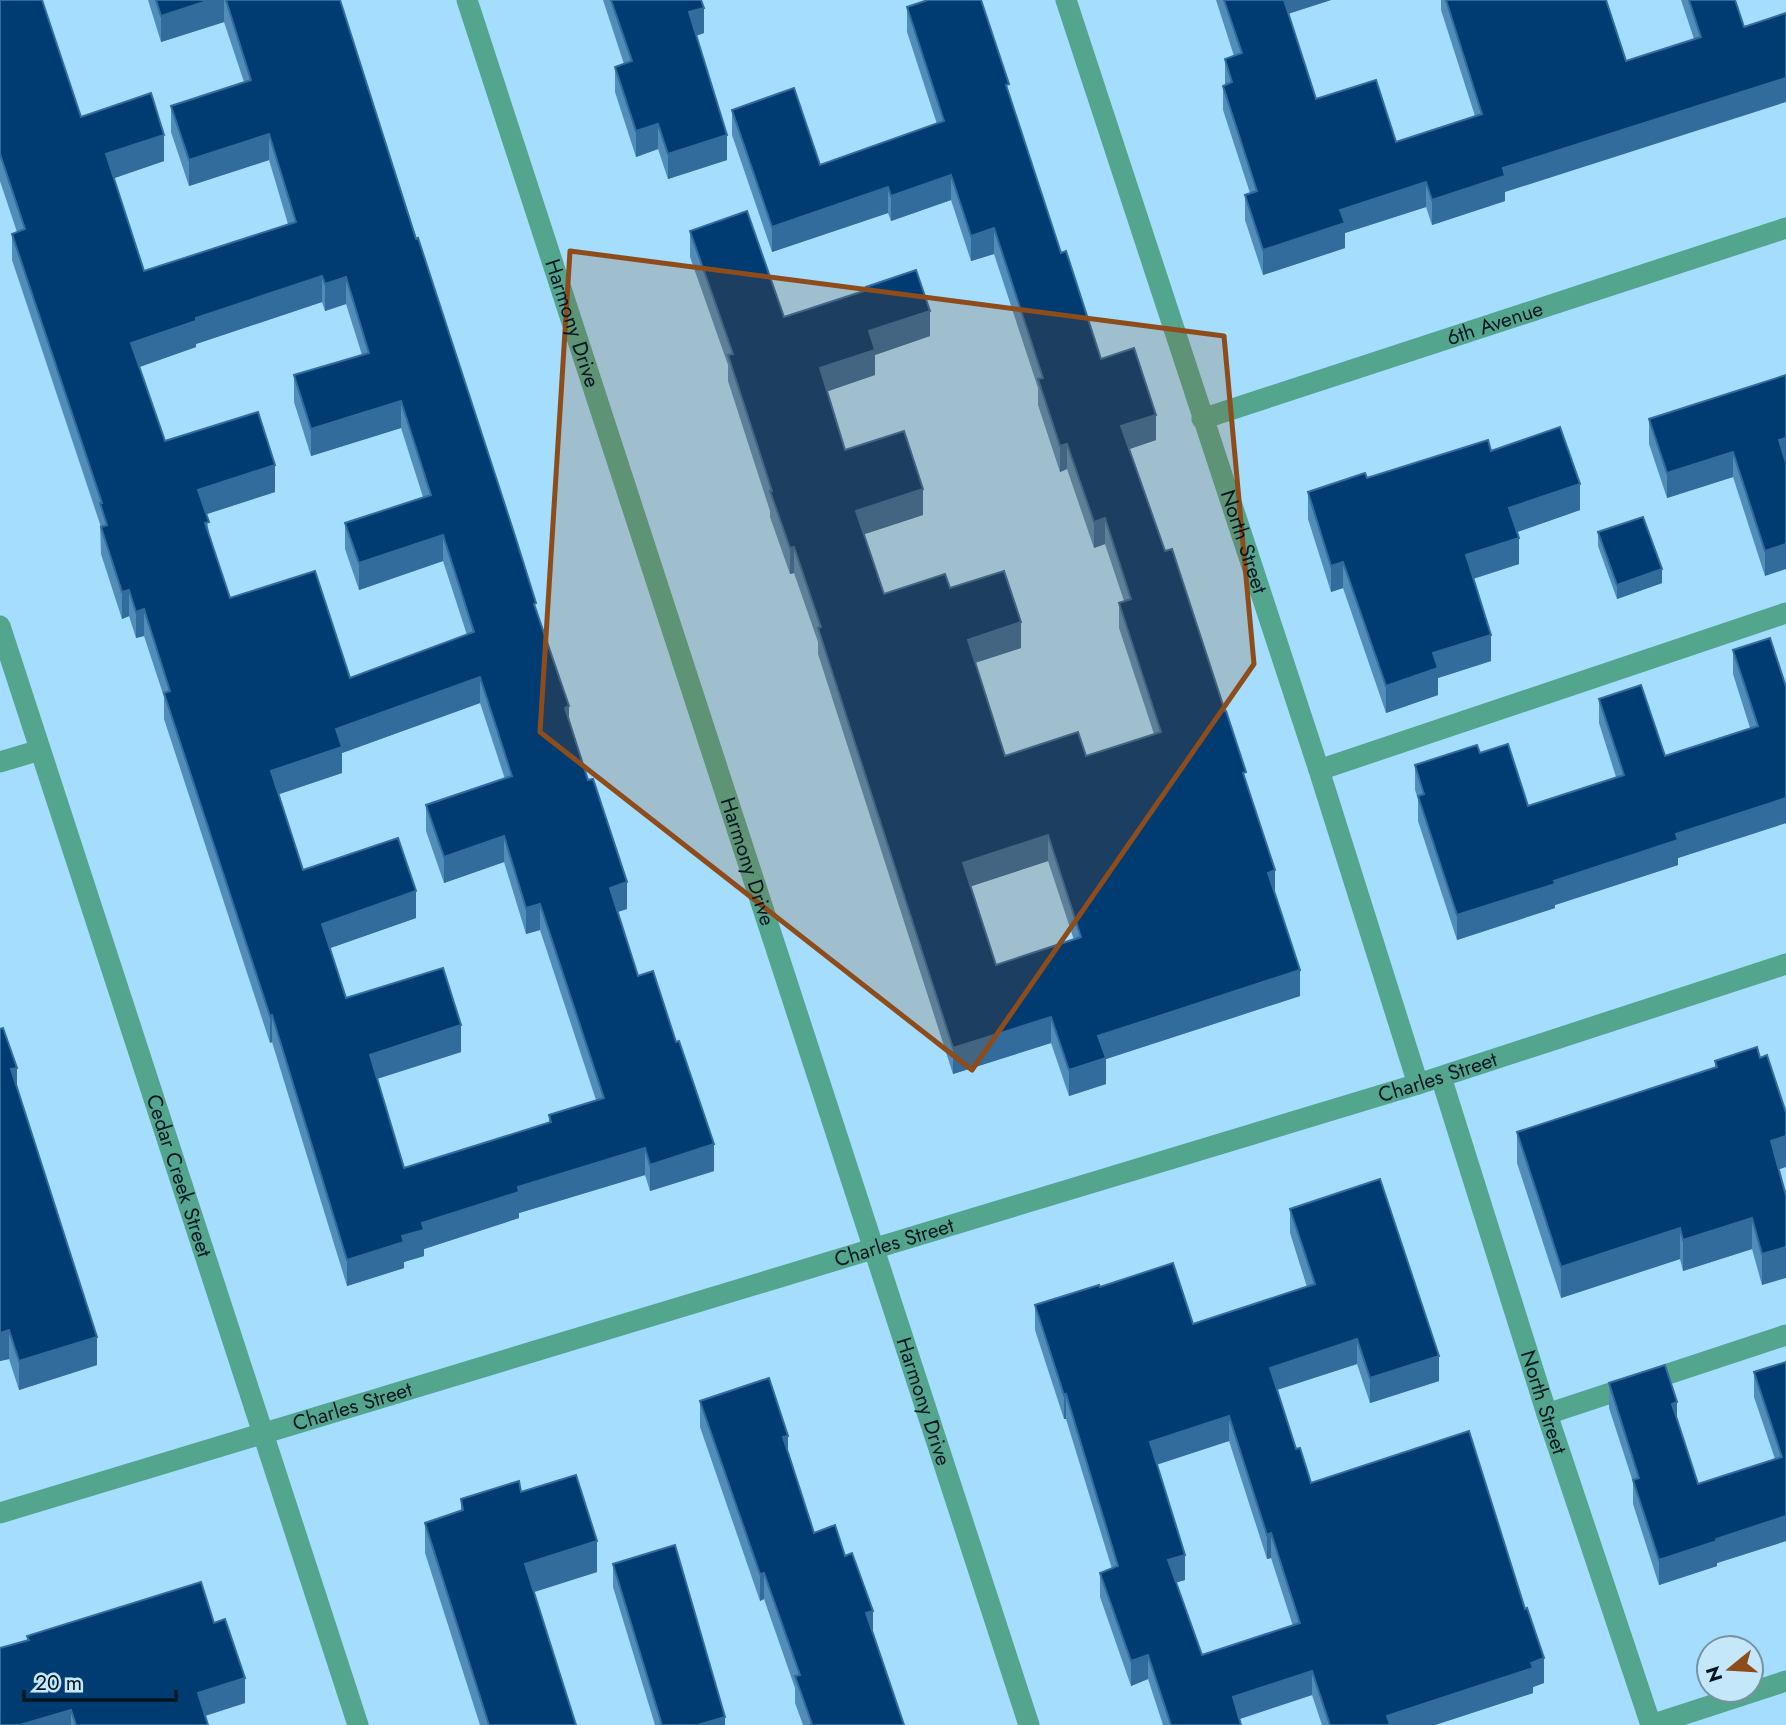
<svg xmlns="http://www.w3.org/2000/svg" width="1786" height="1725" font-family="Jost,sans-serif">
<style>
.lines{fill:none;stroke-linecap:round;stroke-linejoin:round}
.minor{stroke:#53a58e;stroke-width:21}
.wall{fill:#528cb8;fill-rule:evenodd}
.shaded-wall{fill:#316c9c}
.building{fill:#003b72;stroke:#316c9c;stroke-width:2;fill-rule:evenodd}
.marked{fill:#8e4c1b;fill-opacity:0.2;stroke:#8e4c1b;stroke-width:5;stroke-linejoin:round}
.labels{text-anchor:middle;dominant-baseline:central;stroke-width:7;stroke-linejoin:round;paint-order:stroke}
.street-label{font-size:21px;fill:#011621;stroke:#c5e7fa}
</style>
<rect width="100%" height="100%" fill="#a4ddfd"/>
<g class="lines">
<g class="minor">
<path id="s1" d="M 467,0 L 1029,1725"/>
<path id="s2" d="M 1066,0 L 1319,770 L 1418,1084"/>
<path id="s3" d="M 1202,419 L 1786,228"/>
<path id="s4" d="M 0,626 L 358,1725"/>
<polyline points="0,762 40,750"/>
<polyline points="1319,770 1786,613"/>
<path id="s5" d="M 1441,1077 L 1547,1414 L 1651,1725"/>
<polyline points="1547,1414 1786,1335"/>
<path id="s6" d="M 0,1513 L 1418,1084 L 1786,964"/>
<polyline points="1651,1725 1786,1681"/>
</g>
</g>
<g class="wall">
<path d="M 0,0 L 81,117 L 164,161 L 114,178 L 144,271 L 288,224 L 269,160 L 189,186 L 171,132 L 171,106 L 244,82 L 224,22 L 161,42 L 148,0 L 340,0 L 536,610 L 627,909 L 618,912 L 638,976 L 714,1171 L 650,1191 L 645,1175 L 519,1213 L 519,1218 L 424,1249 L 424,1256 L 404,1262 L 404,1268 L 347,1286 L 272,1042 L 270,1043 L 164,719 L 164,697 L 144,636 L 136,638 L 129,616 L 122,619 L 101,554 L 100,524 L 12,260 L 12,234 L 17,232 L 0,181 ZM 322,302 L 325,311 L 346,304 L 362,355 L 294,375 L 294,402 L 311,456 L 401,428 L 423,497 L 345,523 L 345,549 L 359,590 L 443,561 L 467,635 L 350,678 L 230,598 L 209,533 L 206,514 L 275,492 L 165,441 L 139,367 L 196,347 L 196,344 ZM 480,703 L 505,779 L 426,805 L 426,831 L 444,883 L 504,862 L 526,934 L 540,930 L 596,1100 L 549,1115 L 549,1122 L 404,1168 L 377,1079 L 461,1052 L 346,998 L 330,948 L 416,918 L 303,870 L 278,794 L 342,773 L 342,753 Z"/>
<polygon points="603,0 701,0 704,33 696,36 727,160 668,179 658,149 636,157 615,92 615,67 624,64"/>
<polygon points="1216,0 1331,0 1288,14 1316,99 1396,142 1475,116 1441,10 1441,0 1606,0 1626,61 1694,39 1681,0 1735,0 1744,27 1505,192 1505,201 1432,225 1426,207 1345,233 1345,248 1263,275 1245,220 1245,195 1250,193 1223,110 1223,86 1225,85 1225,59 1234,56"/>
<path d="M 907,7 L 1009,93 L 1061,253 L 1101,359 L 1156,440 L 1129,449 L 1246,783 L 1300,996 L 1106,1059 L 1106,1084 L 1069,1096 L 1051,1043 L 953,1074 L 818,654 L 818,642 L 794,573 L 790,574 L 770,517 L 770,511 L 728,381 L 728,365 L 690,257 L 690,231 L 784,317 L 866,290 L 866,287 L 930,336 L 875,355 L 875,375 L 827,391 L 845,450 L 923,515 L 864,534 L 884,594 L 950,588 L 1021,648 L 975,663 L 1005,756 L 1086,756 L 1154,734 L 1119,628 L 1119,603 L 1124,601 L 1105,544 L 1094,548 L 1067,469 L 1060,472 L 1038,405 L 1038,388 L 994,254 L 971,261 L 951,200 L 891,221 L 888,213 L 772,252 L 732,135 L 732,110 L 820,165 L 937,124 L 907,32 ZM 1048,861 L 1074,940 L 996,965 L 971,886 Z"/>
<polygon points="1786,375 1765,576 1733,477 1667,498 1649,444 1649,419"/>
<polygon points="1491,451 1580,510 1517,532 1519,564 1473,579 1491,661 1438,678 1438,695 1386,713 1343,588 1331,592 1308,519 1308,492"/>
<polygon points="1598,532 1662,583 1617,599 1598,546"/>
<polygon points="1733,650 1786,687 1786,823 1678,858 1678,865 1555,905 1555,908 1457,940 1418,821 1418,799 1415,790 1415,765 1480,753 1528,806 1616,777 1599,723 1599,699 1665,756 1750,728 1733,674"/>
<polygon points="1715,1061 1779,1169 1762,1285 1752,1249 1683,1271 1680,1259 1561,1298 1517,1163 1517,1132 1715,1068"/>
<polygon points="17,1088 97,1365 19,1390 9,1359 0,1361"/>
<path d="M 1290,1209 L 1439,1381 L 1370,1403 L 1357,1364 L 1277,1390 L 1296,1449 L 1311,1483 L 1544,1683 L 1533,1687 L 1533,1693 L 1435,1725 L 1322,1725 L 1312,1695 L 1240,1719 L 1241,1725 L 1163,1725 L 1148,1679 L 1131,1686 L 1100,1597 L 1100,1573 L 1112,1569 L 1066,1419 L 1064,1419 L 1035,1330 L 1035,1305 L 1100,1287 L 1193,1324 L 1307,1287 L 1290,1233 ZM 1229,1441 L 1267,1559 L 1271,1558 L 1293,1626 L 1202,1655 L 1176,1582 L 1185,1580 L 1157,1464 Z"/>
<polygon points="1786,1362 1786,1541 1717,1563 1717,1566 1659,1585 1633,1504 1633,1482 1609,1408 1609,1383 1677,1419 1698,1484 1775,1459 1754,1397 1754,1372"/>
<polygon points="700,1401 788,1452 814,1533 845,1556 873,1633 904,1725 803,1725 795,1703 795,1688 764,1599 760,1601 700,1427"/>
<polygon points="521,1492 597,1572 533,1592 576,1725 480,1725 425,1553 425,1523 461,1511 461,1499"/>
<polygon points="613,1564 725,1725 655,1725 613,1587"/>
<polygon points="214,1623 245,1703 205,1716 208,1725 0,1725 27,1640 27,1636"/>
</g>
<g class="shaded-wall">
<polygon points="210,0 224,0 224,22 161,42 161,16"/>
<polygon points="1281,0 1331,0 1281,16"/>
<polygon points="704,8 704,33 689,38 689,12"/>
<polygon points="1786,78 1786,102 1505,192 1505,201 1432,225 1432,200 1503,168"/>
<polygon points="658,124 658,149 636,157 636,131"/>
<polygon points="269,134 269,160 189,186 189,160"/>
<polygon points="164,135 164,161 106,181 106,154"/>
<polygon points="727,135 727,160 668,179 668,154"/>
<polygon points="951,175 951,200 891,221 891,196"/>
<polygon points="1426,182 1426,207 1345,233 1345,248 1263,275 1263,250 1340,210"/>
<polygon points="888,187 888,213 772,252 772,227"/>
<polygon points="994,228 994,254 971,261 971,236"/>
<polygon points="322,276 322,302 196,344 196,347 131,370 131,343 196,318"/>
<polygon points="346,277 346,304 325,311 325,284"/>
<polygon points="930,311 930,336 875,355 875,375 820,394 820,368 869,331"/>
<polygon points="401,401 401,428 311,456 311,429"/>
<polygon points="1156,415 1156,440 1121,452 1121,426"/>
<polygon points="1786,438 1786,463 1779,440"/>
<polygon points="1067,444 1067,469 1060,472 1060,446"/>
<polygon points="1733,452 1733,477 1667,498 1667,473"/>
<polygon points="275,465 275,492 198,517 198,490"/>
<polygon points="1580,484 1580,510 1509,535 1509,508"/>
<polygon points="923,489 923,515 856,537 856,511"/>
<polygon points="1105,518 1105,544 1094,548 1094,522"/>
<polygon points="443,535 443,561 359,590 359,563"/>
<polygon points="1519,538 1519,564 1466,581 1466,555"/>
<polygon points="1786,544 1786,569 1765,576 1765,551"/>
<polygon points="794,547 794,573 790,574 790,548"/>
<polygon points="1343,562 1343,588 1331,592 1331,566"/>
<polygon points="1662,569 1662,583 1617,599 1617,585"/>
<polygon points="129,590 129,616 122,619 122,592"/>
<polygon points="144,609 144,636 136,638 136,612"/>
<polygon points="1021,622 1021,648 968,665 968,640"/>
<polygon points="1491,635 1491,661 1438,678 1438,695 1386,713 1386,686 1433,653"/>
<polygon points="480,677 480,703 342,753 342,773 271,797 271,771 336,729"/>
<polygon points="569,706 569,733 565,708"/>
<polygon points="1786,798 1786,823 1678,858 1678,865 1555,905 1555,908 1457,940 1457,915 1554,881 1676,834"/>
<polygon points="1048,835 1048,861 963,889 963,863"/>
<polygon points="504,836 504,862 444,883 444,857"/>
<polygon points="1275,870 1275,896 1268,873"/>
<polygon points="627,882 627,909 610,914 610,888"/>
<polygon points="416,891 416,918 322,951 322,924"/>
<polygon points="540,904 540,930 526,934 526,908"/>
<polygon points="1300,970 1300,996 1106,1059 1106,1084 1069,1096 1069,1070 1098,1036"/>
<polygon points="272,1015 272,1042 270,1043 270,1016"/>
<polygon points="1051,1017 1051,1043 953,1074 953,1048"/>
<polygon points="461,1025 461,1052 370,1081 370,1055"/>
<polygon points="17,1068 17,1096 11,1069"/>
<polygon points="1786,1136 1786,1167 1771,1172 1771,1141"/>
<polygon points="714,1144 714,1171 650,1191 650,1165"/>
<polygon points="645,1148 645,1175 519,1213 519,1218 424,1249 424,1256 404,1262 404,1268 347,1286 347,1260 402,1236 422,1223 518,1187"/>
<polygon points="1752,1218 1752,1249 1683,1271 1683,1240"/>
<polygon points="1680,1228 1680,1259 1561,1298 1561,1267"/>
<polygon points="1786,1247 1786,1278 1762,1285 1762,1254"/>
<polygon points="9,1330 9,1359 0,1361 0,1333"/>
<polygon points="97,1337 97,1365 19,1390 19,1361"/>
<polygon points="1357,1339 1357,1364 1270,1392 1270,1368"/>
<polygon points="1439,1356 1439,1381 1370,1403 1370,1378"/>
<polygon points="1066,1394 1066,1419 1064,1419 1064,1395"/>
<polygon points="1677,1402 1677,1427 1672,1404"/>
<polygon points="1229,1416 1229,1441 1150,1467 1150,1442"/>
<polygon points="788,1436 788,1463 783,1437"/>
<polygon points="1786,1516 1786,1541 1717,1563 1717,1566 1659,1585 1659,1560 1716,1539"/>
<polygon points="1271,1533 1271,1558 1267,1559 1267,1535"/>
<polygon points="597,1541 597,1572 525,1595 525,1564"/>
<polygon points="1185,1555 1185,1580 1168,1585 1168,1560"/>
<polygon points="764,1573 764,1599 760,1601 760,1574"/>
<polygon points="873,1611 873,1638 866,1613"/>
<polygon points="1148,1655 1148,1679 1131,1686 1131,1661"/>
<polygon points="1544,1658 1544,1683 1533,1687 1533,1693 1435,1725 1387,1725 1387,1716"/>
<polygon points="1312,1671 1312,1695 1233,1721 1233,1697"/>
<polygon points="245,1678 245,1703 198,1718 198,1693"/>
<polygon points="71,1710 71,1725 20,1725"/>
<polygon points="725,1717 725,1725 698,1725"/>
</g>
<g class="building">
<path d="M 0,0 L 42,0 L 81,117 L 151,93 L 164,135 L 106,154 L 144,271 L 296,222 L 269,134 L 189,160 L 171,106 L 251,80 L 226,0 L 340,0 L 416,239 L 418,238 L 515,536 L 536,603 L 534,604 L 569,706 L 565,708 L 588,780 L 593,779 L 627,882 L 610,888 L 638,976 L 653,971 L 676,1042 L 679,1041 L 714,1144 L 650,1165 L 645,1148 L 518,1187 L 519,1192 L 422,1223 L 424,1230 L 402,1236 L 404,1242 L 347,1260 L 272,1015 L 270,1016 L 164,693 L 170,691 L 144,609 L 136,612 L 129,590 L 122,592 L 101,527 L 107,525 L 100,503 L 102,503 L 12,234 L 25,229 L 0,154 ZM 322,276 L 325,284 L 346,277 L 369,353 L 294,375 L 311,429 L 401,401 L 431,495 L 345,523 L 359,563 L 443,535 L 474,632 L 350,678 L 315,571 L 230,598 L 205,523 L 209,522 L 198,490 L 275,465 L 258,412 L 165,441 L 131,343 L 196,321 L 196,318 ZM 480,677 L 512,776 L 426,805 L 444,857 L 504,836 L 526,908 L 540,904 L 604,1098 L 549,1115 L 551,1122 L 404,1168 L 370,1055 L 461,1025 L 443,968 L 346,998 L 322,924 L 416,891 L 398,838 L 303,870 L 271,771 L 342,747 L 336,729 Z"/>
<polygon points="156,0 210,0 161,16"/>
<polygon points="611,0 701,0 704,8 689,12 727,135 668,154 658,124 636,131 615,67 632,61"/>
<path d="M 928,0 L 981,0 L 1009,84 L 1006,85 L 1061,253 L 1066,251 L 1101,359 L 1134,348 L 1156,415 L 1121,426 L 1165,551 L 1172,549 L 1225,711 L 1226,711 L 1246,772 L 1243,773 L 1275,870 L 1268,873 L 1300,970 L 1098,1036 L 1106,1058 L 1069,1070 L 1051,1017 L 953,1048 L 818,628 L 821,627 L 794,547 L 790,548 L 770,491 L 772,491 L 728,355 L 733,354 L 690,231 L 747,211 L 784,317 L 867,290 L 866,287 L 916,270 L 930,311 L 869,331 L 875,350 L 820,368 L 845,450 L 904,431 L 923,489 L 856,511 L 884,594 L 945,574 L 950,588 L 1004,571 L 1021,622 L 968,640 L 1005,756 L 1078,732 L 1086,756 L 1161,732 L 1119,603 L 1131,599 L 1105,518 L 1094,522 L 1067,444 L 1060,446 L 1038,379 L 1043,378 L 994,228 L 971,236 L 951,175 L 891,196 L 888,187 L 772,227 L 732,110 L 794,88 L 820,165 L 944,121 L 907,7 ZM 1048,835 L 1081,937 L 996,965 L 963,863 Z"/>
<polygon points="1224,0 1284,0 1316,99 1376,80 1396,142 1482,114 1446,0 1606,0 1626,61 1701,37 1689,0 1735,0 1744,27 1786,13 1786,78 1503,168 1505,176 1432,200 1426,182 1340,210 1345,223 1263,250 1245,195 1257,191 1223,86 1232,82 1225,59 1242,53"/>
<polygon points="1786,375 1786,438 1779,440 1786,463 1786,544 1765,551 1733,452 1667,473 1649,419"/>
<polygon points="1560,427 1580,484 1509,508 1519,538 1466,555 1491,635 1433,653 1438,668 1386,686 1343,562 1331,566 1308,492 1365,473 1367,478 1488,440 1491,451"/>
<polygon points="1643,517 1662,569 1617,585 1598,532"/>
<polygon points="1770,638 1786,687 1786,798 1676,834 1678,840 1554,881 1555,884 1457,915 1418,796 1424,794 1415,765 1477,745 1480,753 1508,744 1528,806 1624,775 1599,699 1641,685 1665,756 1758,726 1733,650"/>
<polygon points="3,1028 17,1068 11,1069 97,1337 19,1361 9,1330 0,1333 0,1029"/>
<polygon points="1757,1047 1760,1058 1767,1055 1786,1113 1786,1136 1771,1141 1786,1196 1786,1247 1762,1254 1752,1218 1683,1240 1680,1228 1561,1267 1517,1132 1717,1067 1715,1061"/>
<path d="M 1380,1179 L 1439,1356 L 1370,1378 L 1357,1339 L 1270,1368 L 1296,1449 L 1300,1448 L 1311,1483 L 1469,1431 L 1525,1609 L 1527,1608 L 1544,1658 L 1531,1663 L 1533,1668 L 1387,1716 L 1390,1725 L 1330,1725 L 1312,1671 L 1233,1697 L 1241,1725 L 1171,1725 L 1148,1655 L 1131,1661 L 1100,1573 L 1118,1566 L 1066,1394 L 1064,1395 L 1035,1305 L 1099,1285 L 1100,1287 L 1173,1263 L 1193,1324 L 1315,1284 L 1290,1209 ZM 1229,1416 L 1267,1535 L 1271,1533 L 1300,1623 L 1202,1655 L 1168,1560 L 1185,1555 L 1150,1442 Z"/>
<polygon points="1786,1362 1786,1516 1716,1539 1717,1541 1659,1560 1633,1480 1639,1478 1609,1383 1665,1365 1677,1402 1672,1404 1698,1484 1782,1457 1754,1372"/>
<polygon points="769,1378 788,1436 783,1437 814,1533 835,1525 845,1556 852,1553 873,1611 866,1613 904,1725 810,1725 812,1724 795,1676 800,1675 764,1573 760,1574 700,1401"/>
<polygon points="576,1475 597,1541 525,1564 576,1725 489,1725 425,1523 463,1510 461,1499 519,1481 521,1492"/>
<polygon points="675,1545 725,1717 698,1725 662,1725 613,1564"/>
<polygon points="201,1582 214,1623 225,1619 245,1678 198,1693 208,1725 76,1725 71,1710 20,1725 0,1725 0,1648 29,1640 27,1636"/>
</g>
<path class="marked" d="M 570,251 L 1224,336 L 1254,664 L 972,1070 L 540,732 Z"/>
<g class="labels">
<g class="street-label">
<text stroke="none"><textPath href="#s1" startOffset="340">Harmony Drive</textPath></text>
<text stroke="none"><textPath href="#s3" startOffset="308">6th Avenue</textPath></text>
<text stroke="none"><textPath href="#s2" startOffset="570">North Street</textPath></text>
<text stroke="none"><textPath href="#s1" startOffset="906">Harmony Drive</textPath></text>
<text stroke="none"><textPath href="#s6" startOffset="1502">Charles Street</textPath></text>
<text stroke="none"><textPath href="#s4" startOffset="578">Cedar Creek Street</textPath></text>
<text stroke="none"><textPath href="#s6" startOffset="934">Charles Street</textPath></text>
<text stroke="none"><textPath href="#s1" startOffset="1474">Harmony Drive</textPath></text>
<text stroke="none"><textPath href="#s5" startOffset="341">North Street</textPath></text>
<text stroke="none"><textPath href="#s6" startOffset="368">Charles Street</textPath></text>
</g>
</g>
<g transform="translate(1730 1669) rotate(252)"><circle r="33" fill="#c5e7fa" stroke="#7793a3" stroke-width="2"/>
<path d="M0-5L12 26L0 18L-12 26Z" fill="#8e4c1b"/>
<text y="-10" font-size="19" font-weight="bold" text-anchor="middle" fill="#011621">N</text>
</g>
<path d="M24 1690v10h152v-10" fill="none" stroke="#011621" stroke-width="3.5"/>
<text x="35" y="1690" font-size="21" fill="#011621" stroke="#c5e7fa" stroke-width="5" paint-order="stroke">20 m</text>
</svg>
